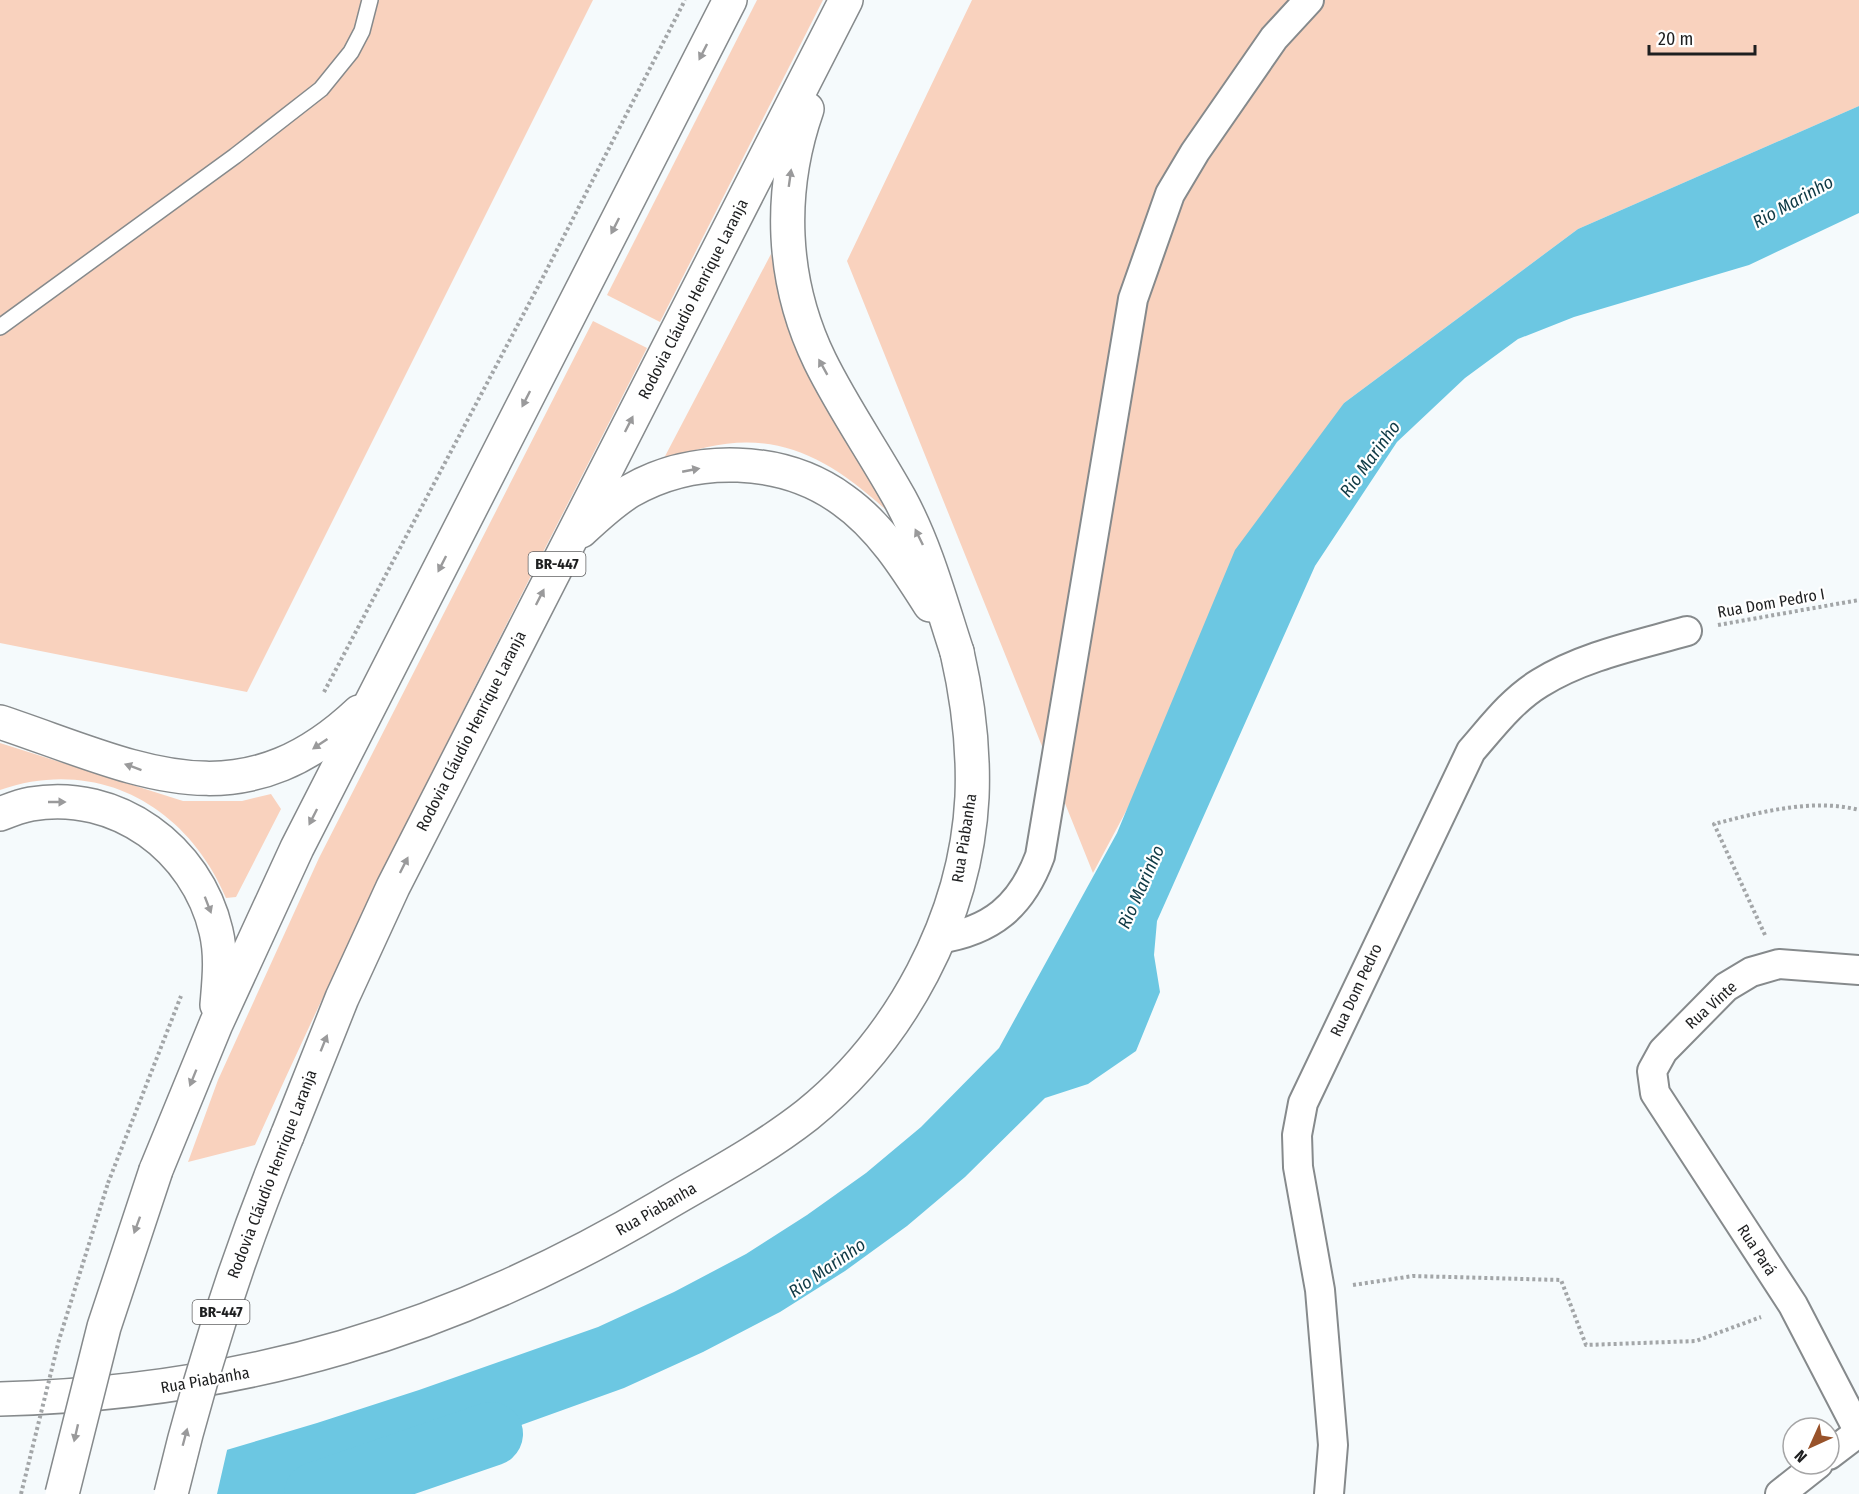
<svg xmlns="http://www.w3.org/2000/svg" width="1859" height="1494" font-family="'Fira Sans Condensed',sans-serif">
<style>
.green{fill:#f9d2be}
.water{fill:#6cc7e2}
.pier{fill:#f5fafc}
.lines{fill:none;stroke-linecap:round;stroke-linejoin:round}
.river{stroke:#6cc7e2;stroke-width:64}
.service-casing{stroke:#868a8c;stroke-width:18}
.minor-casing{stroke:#868a8c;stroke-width:32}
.secondary-casing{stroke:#868a8c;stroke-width:36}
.primary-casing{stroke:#868a8c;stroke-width:36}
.path{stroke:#a3a6a8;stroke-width:4;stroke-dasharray:3 3;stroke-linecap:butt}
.service{stroke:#fff;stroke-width:15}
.minor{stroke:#fff;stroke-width:28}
.secondary{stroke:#fff;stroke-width:33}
.primary{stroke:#fff;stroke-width:33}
.primary-bridge-casing{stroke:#868a8c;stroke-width:36;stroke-linecap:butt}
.path-bridge{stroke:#a3a6a8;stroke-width:4;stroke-dasharray:3 3;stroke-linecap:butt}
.primary-bridge{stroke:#fff;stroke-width:33}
.oneway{fill:#9a9a9b}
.labels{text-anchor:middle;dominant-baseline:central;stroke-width:4.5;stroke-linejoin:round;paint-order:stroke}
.shield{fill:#fff;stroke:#626263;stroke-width:1.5}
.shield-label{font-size:15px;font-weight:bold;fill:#1e1f20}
.street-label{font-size:16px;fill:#1e1f20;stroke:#fff}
.water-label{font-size:18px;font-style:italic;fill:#0f3a45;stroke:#fff}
</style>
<rect width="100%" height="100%" fill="#f5fafc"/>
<g class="green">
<polygon points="0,0 593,0 247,692 0,643"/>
<polygon points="757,0 823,0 660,322 607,295"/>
<polygon points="972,0 1859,0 1859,106 1578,229 1344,403 1093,873 847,261"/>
<path d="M 771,254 L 790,327 L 890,505 L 885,509 C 814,444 754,423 662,462 Z"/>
<path d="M 593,321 L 647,348 C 513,612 376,875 255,1145 L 188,1162 L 218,1080 L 319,858 Z"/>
<path d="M 0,743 L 183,801 L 242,801 L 271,794 L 281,809 L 236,897 L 226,898 C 187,806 98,756 0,790 Z"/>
</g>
<polygon class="water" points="1859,106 1859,213 1749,265 1574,317 1518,339 1465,378 1397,442 1315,566 1157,921 1154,955 1160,992 1136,1051 1088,1084 1045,1098 965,1177 907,1226 845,1271 780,1312 703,1352 624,1388 441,1454 337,1487 313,1494 35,1494 213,1454 317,1423 419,1390 598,1327 674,1292 746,1254 807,1215 866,1173 921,1127 999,1048 1117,833 1235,550 1344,403 1578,229"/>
<polygon class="pier" points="228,1446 217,1494 32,1494 34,1491 107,1477"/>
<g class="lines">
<polyline class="river" points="316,1494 491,1434"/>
<defs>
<polyline id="service" points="0,327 235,156 321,89 351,52 362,31 370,0"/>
<g id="minor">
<path d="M 938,939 C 991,931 1021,907 1040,856 L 1133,299 L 1170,194 L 1195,152 L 1274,38 L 1309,0"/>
<polyline points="1859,1432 1793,1305 1655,1093 1652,1071 1663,1051 1726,987 1751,972 1779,964 1859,970"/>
<polyline points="1829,1455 1859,1432"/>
<path d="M 1329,1494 L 1333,1445 L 1320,1290 L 1298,1167 L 1297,1135 L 1303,1103 L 1471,751 C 1492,727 1512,700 1540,683 C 1583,656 1638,645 1687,631"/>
<polyline points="1780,1494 1818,1464"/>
</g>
<path id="secondary" d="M 0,1399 C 243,1393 451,1331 660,1207 C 709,1178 761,1151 807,1115 C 901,1039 966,918 972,797 C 974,747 968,700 957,652"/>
<g id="primary">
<path d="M 807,109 C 778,192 781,281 820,361 C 843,408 874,452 900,499 C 926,547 940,600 957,652"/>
<path d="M 581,531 C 596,517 612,502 630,491 C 694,454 783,456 843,500 C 880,526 906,567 930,605"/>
<path d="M 0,722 C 135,767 237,827 359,712"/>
<path d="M 0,814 C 10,810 20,806 31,804 C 117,789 197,849 216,931 C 222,956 219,981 217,1005"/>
<polyline points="287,1136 342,998 393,887 846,0"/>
<polyline points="156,1170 216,1024 297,848 730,0"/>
</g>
</defs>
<use href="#service" class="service-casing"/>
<use href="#minor" class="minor-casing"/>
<use href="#secondary" class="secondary-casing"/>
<use href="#primary" class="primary-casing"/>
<g class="path">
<polyline points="1718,625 1859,600"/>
<polyline points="324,692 542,279 685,0"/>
<path d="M 1765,935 L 1714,824 C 1760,812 1813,798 1859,810"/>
<polyline points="108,1183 181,996"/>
<polyline points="1353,1285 1413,1276 1561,1280 1586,1345 1696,1341 1761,1317"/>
</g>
<use href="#service" class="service"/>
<use href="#minor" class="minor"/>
<use href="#secondary" class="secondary"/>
<use href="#primary" class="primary"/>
<defs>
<g id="primary-bridge">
<polyline points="62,1494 104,1327 156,1170"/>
<path d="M 171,1494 C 200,1371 239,1253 287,1136"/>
</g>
</defs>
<use href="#primary-bridge" class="primary-bridge-casing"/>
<polyline class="path-bridge" points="21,1494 59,1340 108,1183"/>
<use href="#primary-bridge" class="primary-bridge"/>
</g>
<defs><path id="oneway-solid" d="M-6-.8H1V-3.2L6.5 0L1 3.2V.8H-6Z" transform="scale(1.5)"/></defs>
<g class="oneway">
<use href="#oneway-solid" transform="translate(703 52) rotate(117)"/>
<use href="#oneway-solid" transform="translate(790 178) rotate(-82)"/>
<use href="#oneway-solid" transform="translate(615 226) rotate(117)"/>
<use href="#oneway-solid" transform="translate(823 367) rotate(-119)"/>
<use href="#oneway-solid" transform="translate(526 399) rotate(117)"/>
<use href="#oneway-solid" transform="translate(629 424) rotate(-63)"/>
<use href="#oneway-solid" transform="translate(691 470) rotate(-11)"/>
<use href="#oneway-solid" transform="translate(919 537) rotate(-116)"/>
<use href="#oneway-solid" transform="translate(442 564) rotate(117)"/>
<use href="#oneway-solid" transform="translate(540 597) rotate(-63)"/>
<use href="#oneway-solid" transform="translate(320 744) rotate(146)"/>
<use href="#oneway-solid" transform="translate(133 767) rotate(-160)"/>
<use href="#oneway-solid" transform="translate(57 802)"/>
<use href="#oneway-solid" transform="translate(313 817) rotate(117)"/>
<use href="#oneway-solid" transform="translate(404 865) rotate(-63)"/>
<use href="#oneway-solid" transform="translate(208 905) rotate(69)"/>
<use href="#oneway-solid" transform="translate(324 1043) rotate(-68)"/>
<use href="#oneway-solid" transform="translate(193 1078) rotate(112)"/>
<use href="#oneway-solid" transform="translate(137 1225) rotate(110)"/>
<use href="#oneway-solid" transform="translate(76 1433) rotate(103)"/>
<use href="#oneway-solid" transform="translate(185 1437) rotate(-75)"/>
</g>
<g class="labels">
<g class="shield">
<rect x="528.5" y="552" width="57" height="24" rx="4.5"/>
<rect x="192.5" y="1300" width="57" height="24" rx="4.5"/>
</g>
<g class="shield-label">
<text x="557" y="564">BR-447</text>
<text x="221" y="1312">BR-447</text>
</g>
<g class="street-label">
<text transform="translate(693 299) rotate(-63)">Rodovia Cláudio Henrique Laranja</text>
<text transform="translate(1771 603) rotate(-10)">Rua Dom Pedro I</text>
<text transform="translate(471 731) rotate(-63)">Rodovia Cláudio Henrique Laranja</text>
<text transform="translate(964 838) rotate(-81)">Rua Piabanha</text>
<text transform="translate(1356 990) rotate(-65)">Rua Dom Pedro</text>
<text transform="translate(1711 1005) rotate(-42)">Rua Vinte</text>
<text transform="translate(272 1174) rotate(-69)">Rodovia Cláudio Henrique Laranja</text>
<text transform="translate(656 1209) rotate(-30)">Rua Piabanha</text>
<text transform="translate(1757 1250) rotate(57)">Rua Pará</text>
<text transform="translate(205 1380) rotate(-10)">Rua Piabanha</text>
</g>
<g class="water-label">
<text transform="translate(1793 202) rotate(-29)">Rio Marinho</text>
<text transform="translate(1370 459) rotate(-54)">Rio Marinho</text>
<text transform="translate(1141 887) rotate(-66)">Rio Marinho</text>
<text transform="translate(827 1268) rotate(-35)">Rio Marinho</text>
</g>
</g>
<g transform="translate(1811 1446) rotate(225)"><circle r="28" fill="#ffffff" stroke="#a5a5a6" stroke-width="1.5"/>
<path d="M0-4.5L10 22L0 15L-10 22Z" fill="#98522a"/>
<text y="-9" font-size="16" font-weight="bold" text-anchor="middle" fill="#1e1f20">N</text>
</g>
<path d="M1649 45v9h106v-9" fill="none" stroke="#1e1f20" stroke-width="3"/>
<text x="1658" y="45" font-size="18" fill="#1e1f20" stroke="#ffffff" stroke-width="4.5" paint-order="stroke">20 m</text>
</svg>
